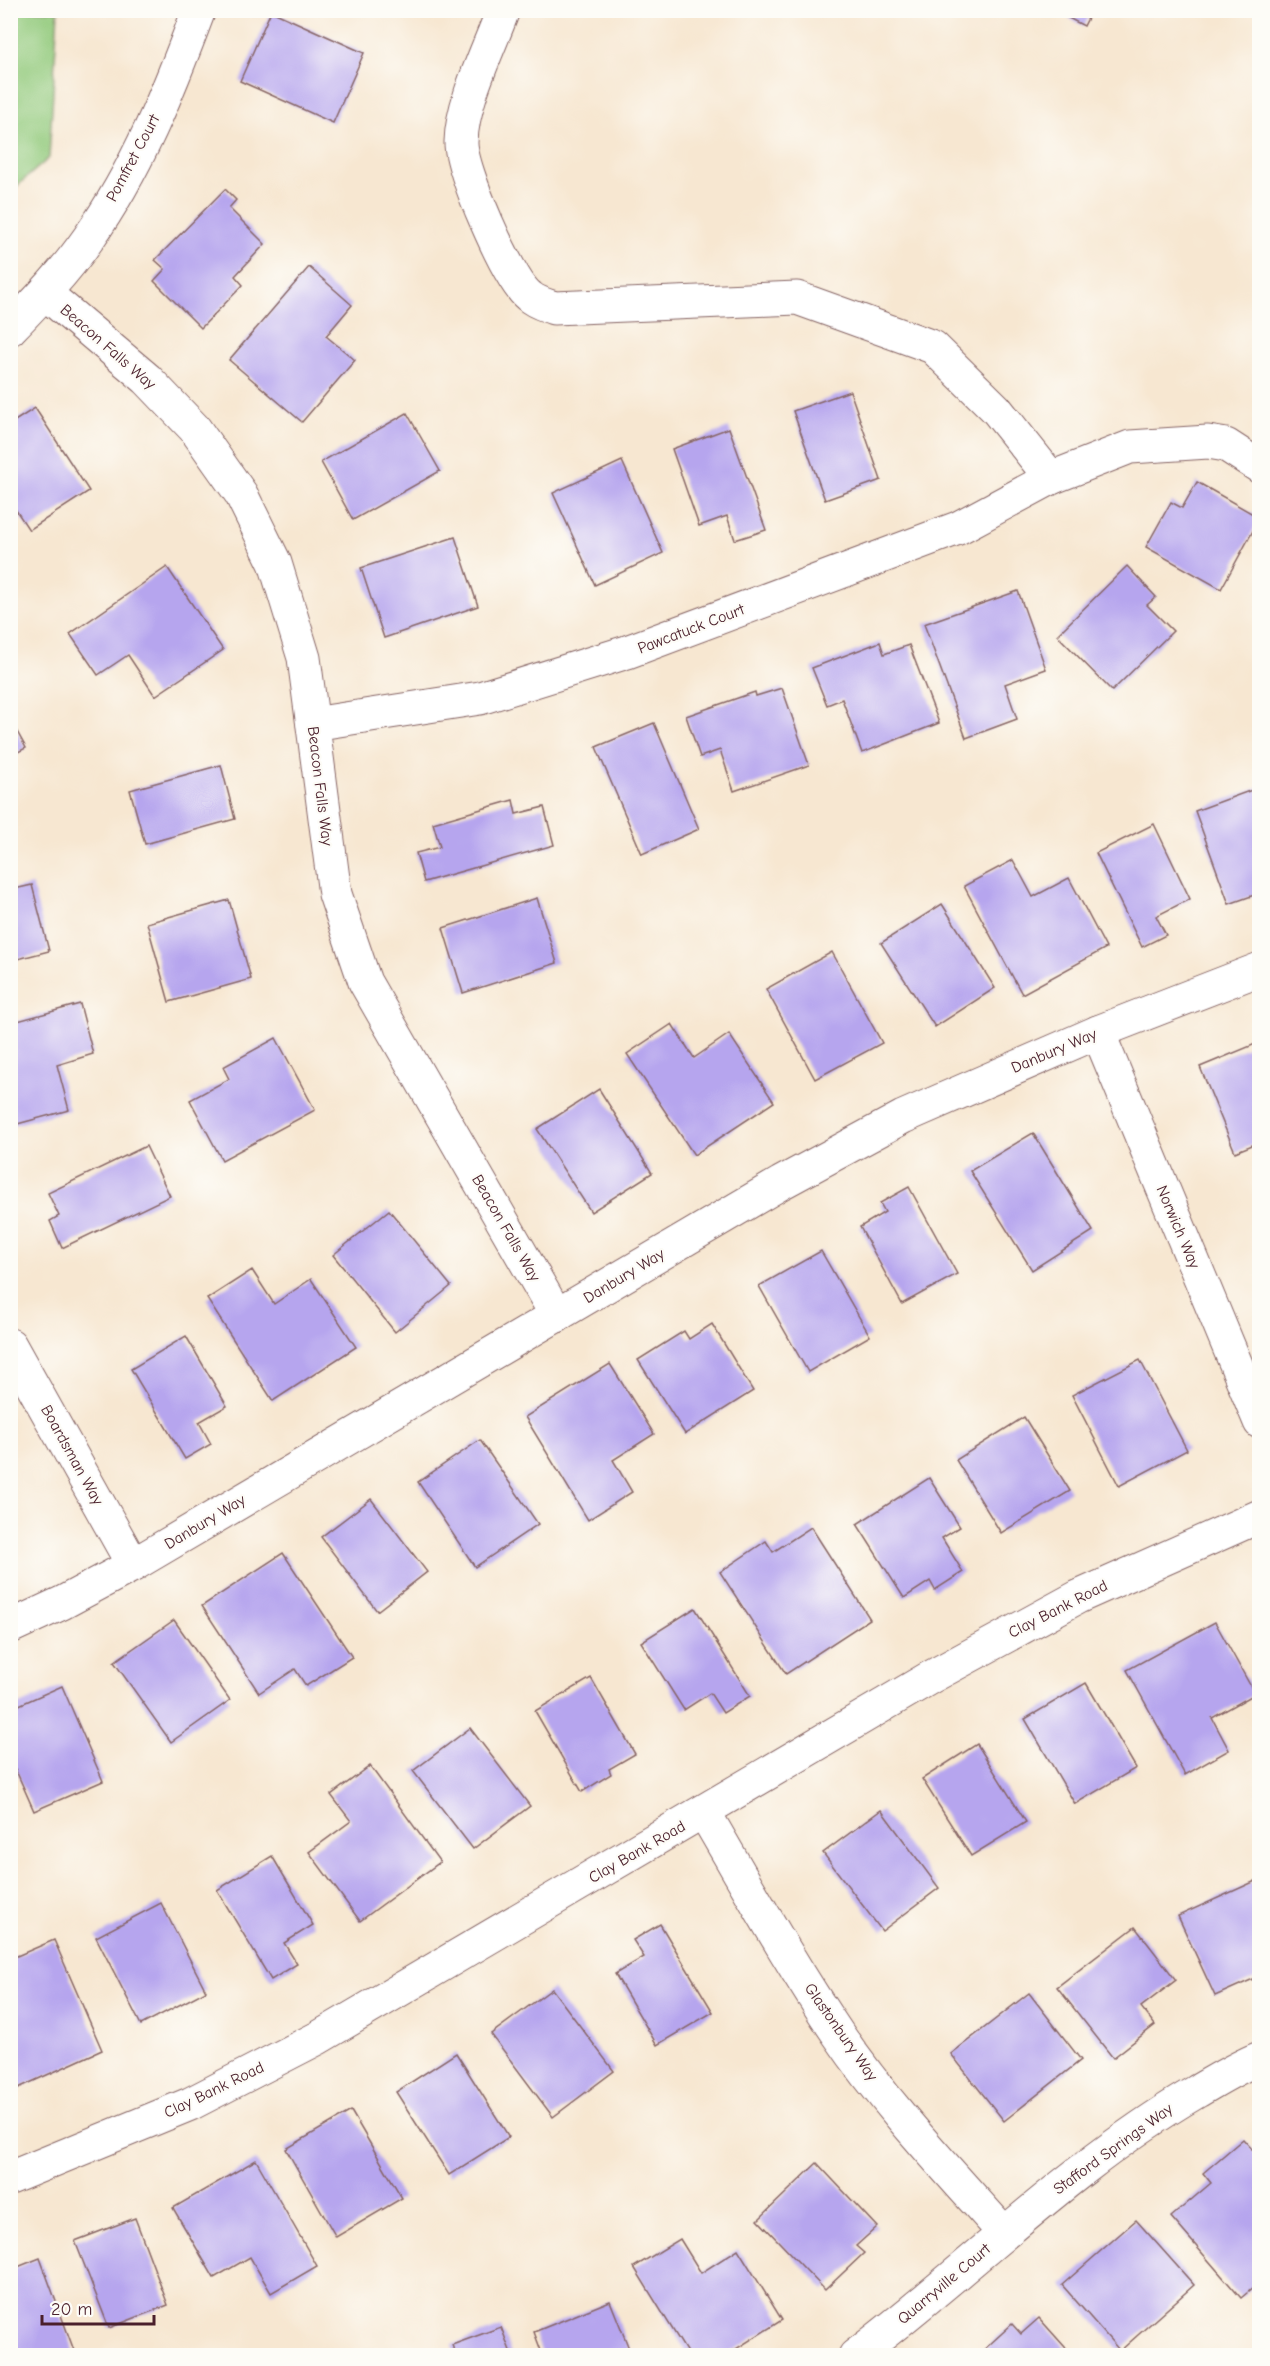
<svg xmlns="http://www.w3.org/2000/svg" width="1270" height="2366" font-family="'Comic Neue',sans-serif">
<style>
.green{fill:#93ca7d;stroke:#6e7454;stroke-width:1.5}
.building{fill:#b6a5ee}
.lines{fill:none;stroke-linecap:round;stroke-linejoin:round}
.minor-casing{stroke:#876565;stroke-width:35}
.minor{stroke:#fff;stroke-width:33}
.labels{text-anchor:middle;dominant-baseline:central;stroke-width:4.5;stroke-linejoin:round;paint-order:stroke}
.street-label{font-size:16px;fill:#4a1f2b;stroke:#fdfcf7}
</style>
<rect width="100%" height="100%" fill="#fdfcf7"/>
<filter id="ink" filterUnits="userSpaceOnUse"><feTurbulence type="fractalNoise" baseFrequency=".0167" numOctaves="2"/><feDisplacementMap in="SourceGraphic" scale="12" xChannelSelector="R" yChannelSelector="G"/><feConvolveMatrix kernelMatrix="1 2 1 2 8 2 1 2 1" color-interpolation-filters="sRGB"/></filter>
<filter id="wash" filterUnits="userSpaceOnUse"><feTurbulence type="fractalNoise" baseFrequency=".008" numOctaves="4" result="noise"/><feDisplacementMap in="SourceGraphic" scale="24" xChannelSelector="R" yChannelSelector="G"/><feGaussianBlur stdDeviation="1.35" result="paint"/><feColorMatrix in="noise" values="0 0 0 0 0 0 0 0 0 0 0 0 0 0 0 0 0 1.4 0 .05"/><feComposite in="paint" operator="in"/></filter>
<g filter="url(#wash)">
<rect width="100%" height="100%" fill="#f7e7d1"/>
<polygon class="green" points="11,10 58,11 49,158 11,191"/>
<g id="blocks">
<g class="building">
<polygon points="1053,10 1092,10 1084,26"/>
<polygon points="271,11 364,53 333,123 240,81"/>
<polygon points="225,189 236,200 229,208 265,244 235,276 243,285 201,328 154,281 165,269 155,260"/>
<polygon points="309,267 352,305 326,336 355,360 302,422 229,360"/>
<polygon points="850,391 881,480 825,500 793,411"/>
<polygon points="35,408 89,491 29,530 10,501 10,424"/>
<polygon points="407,413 440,471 353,520 321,462"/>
<polygon points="729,428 766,530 735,540 727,516 699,526 672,449"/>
<polygon points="622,461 663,553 595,585 553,493"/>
<polygon points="1197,482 1260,518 1221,589 1146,547 1171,502 1182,508"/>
<polygon points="455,537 478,606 384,638 361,568"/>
<polygon points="1127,566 1156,597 1147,605 1173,631 1112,691 1057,635"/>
<polygon points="167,567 223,650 155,696 128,655 98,675 70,634"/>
<polygon points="1018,591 1046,669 1005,684 1017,719 966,738 924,624"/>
<polygon points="880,642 884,654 909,645 939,723 862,753 842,699 827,705 812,668"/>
<polygon points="782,688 809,765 734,791 720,750 700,757 686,716 755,692 756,696"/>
<polygon points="10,719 26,748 10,756"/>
<polygon points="654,723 699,829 642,854 596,747"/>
<polygon points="221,765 235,819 145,844 130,790"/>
<polygon points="1260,787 1260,893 1229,904 1195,811"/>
<polygon points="513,800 516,814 544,807 554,845 424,882 416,853 440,847 433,823"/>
<polygon points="1154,824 1190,899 1156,916 1166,935 1142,947 1096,853"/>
<polygon points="1013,860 1033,897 1069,878 1106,948 1022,994 964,886"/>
<polygon points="32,885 49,951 10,961 10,890"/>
<polygon points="537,898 557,963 463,993 443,928"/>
<polygon points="229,900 251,979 169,1002 147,923"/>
<polygon points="942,904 995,988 935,1027 881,943"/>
<polygon points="832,952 882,1043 815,1079 766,989"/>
<polygon points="80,1004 93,1054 57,1065 69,1110 10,1126 10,1023"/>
<polygon points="672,1024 694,1058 729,1034 774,1102 694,1155 627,1054"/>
<polygon points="276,1038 315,1110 222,1160 190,1100 229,1079 223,1067"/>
<polygon points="1260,1042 1260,1142 1235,1152 1200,1067"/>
<polygon points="599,1089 652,1173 591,1212 537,1129"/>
<polygon points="1033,1133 1093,1231 1032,1270 970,1171"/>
<polygon points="146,1146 170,1196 62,1248 50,1221 59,1216 48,1193"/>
<polygon points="909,1187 957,1274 902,1304 860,1227 885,1212 880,1203"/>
<polygon points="389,1210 451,1286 395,1332 333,1255"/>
<polygon points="821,1251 870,1336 808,1372 759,1286"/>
<polygon points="252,1270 274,1304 311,1279 356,1347 273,1401 207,1299"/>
<polygon points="712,1324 753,1391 685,1434 638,1360 684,1331 689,1339"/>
<polygon points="186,1336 227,1406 199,1422 211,1444 185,1459 131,1369"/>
<polygon points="1140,1360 1187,1450 1119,1486 1072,1395"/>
<polygon points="610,1364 654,1434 613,1460 632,1492 588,1520 525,1417"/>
<polygon points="1024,1417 1070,1491 1001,1533 956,1460"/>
<polygon points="480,1440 538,1524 475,1567 418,1482"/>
<polygon points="929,1478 960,1527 942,1538 963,1572 935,1590 930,1581 904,1598 857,1524"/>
<polygon points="371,1499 427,1572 377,1611 321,1537"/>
<polygon points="811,1527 870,1619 786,1674 720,1572 766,1541 773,1552"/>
<polygon points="283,1553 352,1657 306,1686 295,1669 259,1693 202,1606"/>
<polygon points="695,1608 750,1696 723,1713 710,1693 684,1710 641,1642"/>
<polygon points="174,1620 230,1700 171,1742 114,1662"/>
<polygon points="1215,1622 1255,1694 1212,1718 1229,1750 1185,1775 1127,1670"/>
<polygon points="591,1678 635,1754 609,1769 611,1774 582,1792 535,1711"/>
<polygon points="1086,1683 1136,1768 1075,1804 1025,1719"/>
<polygon points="62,1686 103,1781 34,1811 10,1757 10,1709"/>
<polygon points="470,1728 530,1806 473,1849 413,1771"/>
<polygon points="977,1744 1026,1822 971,1856 922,1779"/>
<polygon points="370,1766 440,1862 360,1921 309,1852 351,1821 331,1795"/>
<polygon points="881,1810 939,1888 882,1931 823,1853"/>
<polygon points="272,1856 313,1925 284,1943 297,1964 271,1980 217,1890"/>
<polygon points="1260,1879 1260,1976 1215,1996 1178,1916"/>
<polygon points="161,1903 206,1991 141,2025 96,1937"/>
<polygon points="660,1924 713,2012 657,2045 615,1974 644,1957 633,1940"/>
<polygon points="1135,1927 1176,1980 1141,2007 1155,2025 1113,2058 1057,1987"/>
<polygon points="54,1940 102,2050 14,2090 10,2083 10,1977 13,1975 10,1959"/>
<polygon points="552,1989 614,2071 553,2117 491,2034"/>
<polygon points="1029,1993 1081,2060 1004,2121 951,2054"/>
<polygon points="456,2053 509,2137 449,2175 396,2092"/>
<polygon points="351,2111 402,2198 336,2237 286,2149"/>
<polygon points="1243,2139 1260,2158 1260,2282 1241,2298 1171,2217 1211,2183 1203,2173"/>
<polygon points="256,2160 317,2266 271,2293 250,2257 214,2278 173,2208"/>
<polygon points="817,2163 877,2227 856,2246 864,2253 825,2290 758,2220"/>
<polygon points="135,2218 168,2305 109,2328 75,2241"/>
<polygon points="1136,2220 1194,2285 1120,2351 1062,2285"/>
<polygon points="680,2239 701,2273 738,2249 782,2320 725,2356 689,2356 634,2267"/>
<polygon points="40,2258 76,2356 21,2356 20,2353 10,2356 10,2270"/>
<polygon points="610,2301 632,2356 543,2356 534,2332"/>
<polygon points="1039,2318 1073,2356 977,2356 1012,2324 1021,2334"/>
<polygon points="501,2327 512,2356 456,2356 452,2345"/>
</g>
</g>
</g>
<g filter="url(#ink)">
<use href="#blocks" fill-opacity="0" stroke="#876565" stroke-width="1.5"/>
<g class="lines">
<defs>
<g id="minor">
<path d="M 503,10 C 489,49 462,101 461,142 C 460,168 508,280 529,296 C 535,302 546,305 554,308 L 797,298 L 933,347 L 996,409 L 1051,478 L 1130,447 L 1208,442 L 1226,445 L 1260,467"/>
<polyline points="45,293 147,379 195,429 241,494 275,563 304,658 335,894 365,982 557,1316"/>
<path d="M 10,329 C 37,301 65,272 88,239 C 137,170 169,90 199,10"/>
<polyline points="313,724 480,698 627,652 958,528 1051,478"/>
<polyline points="1098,1032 1260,1422"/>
<polyline points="10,1345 133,1565"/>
<polyline points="10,1627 62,1603 133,1565 781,1183 903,1117 1098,1032 1260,969"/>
<path d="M 704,1812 C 748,1887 789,1962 838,2034 C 886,2105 947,2169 1004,2233"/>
<polyline points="10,2178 190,2104 318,2038 931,1677 1078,1597 1260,1516"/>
<path d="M 855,2356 C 970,2269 1071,2165 1196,2092 C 1217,2080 1237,2067 1260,2058"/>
</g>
</defs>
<use href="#minor" class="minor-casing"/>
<use href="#minor" class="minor"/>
</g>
</g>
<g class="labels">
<g class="street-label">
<text transform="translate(133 158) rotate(-62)">Pomfret Court</text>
<text transform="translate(108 347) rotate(41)">Beacon Falls Way</text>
<text transform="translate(691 629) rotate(-21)">Pawcatuck Court</text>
<text transform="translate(320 786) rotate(83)">Beacon Falls Way</text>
<text transform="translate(1054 1051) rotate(-23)">Danbury Way</text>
<text transform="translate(1178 1227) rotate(67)">Norwich Way</text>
<text transform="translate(506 1228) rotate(60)">Beacon Falls Way</text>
<text transform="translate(624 1276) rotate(-31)">Danbury Way</text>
<text transform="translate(72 1455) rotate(61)">Boardsman Way</text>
<text transform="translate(205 1522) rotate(-31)">Danbury Way</text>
<text transform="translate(1058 1609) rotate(-27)">Clay Bank Road</text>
<text transform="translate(637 1852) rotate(-30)">Clay Bank Road</text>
<text transform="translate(841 2032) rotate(55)">Glastonbury Way</text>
<text transform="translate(214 2090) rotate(-26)">Clay Bank Road</text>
<text transform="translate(1113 2149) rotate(-36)">Stafford Springs Way</text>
<text transform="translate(944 2284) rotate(-40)">Quarryville Court</text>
</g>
</g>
<rect width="1270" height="2366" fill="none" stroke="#fdfcf7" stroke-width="36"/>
<path d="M42 2315v9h112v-9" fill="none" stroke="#4a1f2b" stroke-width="3"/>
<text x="51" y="2315" font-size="18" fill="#4a1f2b" stroke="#fdfcf7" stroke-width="4.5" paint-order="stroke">20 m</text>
</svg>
